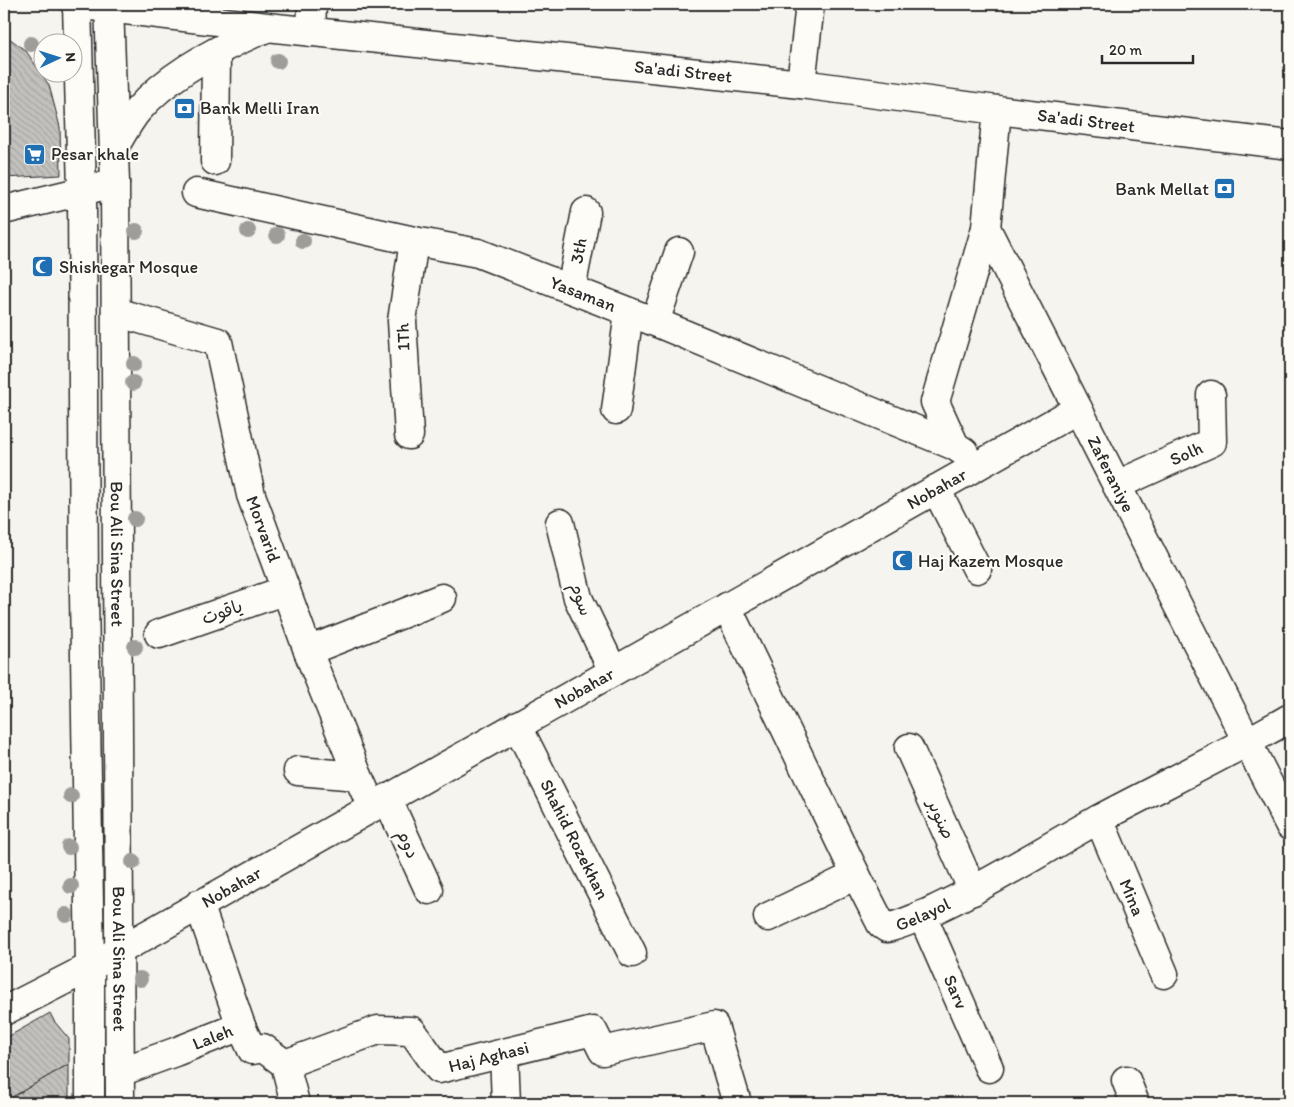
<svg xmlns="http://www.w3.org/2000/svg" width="1294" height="1107" font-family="Itim,'Playpen Sans Arabic',sans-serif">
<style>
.building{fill:url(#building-back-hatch);stroke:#2b2b2b}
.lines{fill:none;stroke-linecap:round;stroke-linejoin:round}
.minor-casing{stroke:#2b2b2b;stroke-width:31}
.major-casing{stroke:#2b2b2b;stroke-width:31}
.minor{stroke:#fdfcf7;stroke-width:28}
.major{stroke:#fdfcf7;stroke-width:28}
.tree{fill:#9e9d9a}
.labels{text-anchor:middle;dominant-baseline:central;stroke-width:4;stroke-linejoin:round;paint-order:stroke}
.street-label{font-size:18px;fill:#2b2b2b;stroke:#fdfcf7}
.poi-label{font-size:18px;fill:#2b2b2b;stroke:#fdfcf7;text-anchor:start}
</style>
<defs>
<pattern id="building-back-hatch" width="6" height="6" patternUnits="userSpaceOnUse" patternTransform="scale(1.25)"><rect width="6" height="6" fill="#c2c1be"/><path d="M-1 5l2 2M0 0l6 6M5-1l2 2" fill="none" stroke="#a7a6a3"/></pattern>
</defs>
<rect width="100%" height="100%" fill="#f5f4ef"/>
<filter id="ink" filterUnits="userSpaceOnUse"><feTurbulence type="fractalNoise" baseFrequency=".02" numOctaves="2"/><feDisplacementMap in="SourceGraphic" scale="10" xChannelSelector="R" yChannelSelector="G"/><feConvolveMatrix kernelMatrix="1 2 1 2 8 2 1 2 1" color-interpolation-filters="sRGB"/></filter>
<g filter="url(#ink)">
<g class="building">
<polygon points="4,34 26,51 49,85 60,127 61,175 4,178"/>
<polygon points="50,1013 54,1021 69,1039 69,1064 4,1102 4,1039"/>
<polygon points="69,1064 69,1103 4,1103 4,1102"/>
</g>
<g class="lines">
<defs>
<g id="minor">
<polyline points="311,32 312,4"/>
<polyline points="801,84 810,4"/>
<polyline points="215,161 216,52"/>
<path id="s1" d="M 196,193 L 414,241 L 478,253 L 655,322 L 955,446"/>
<polyline points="4,210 115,183"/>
<path id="s2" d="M 986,228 L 1290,826"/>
<path id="s3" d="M 571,289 L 586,212"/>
<path id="s4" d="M 116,312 L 218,342 L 251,495 L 311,659 L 358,776 L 372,807"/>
<polyline points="655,322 679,252"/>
<polyline points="616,410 629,312"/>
<polyline points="409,435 402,321 414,241"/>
<polyline points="964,452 955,446 935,402 986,228 997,110"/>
<path id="s5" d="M 1117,485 L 1212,442 L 1211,395"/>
<polyline points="936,489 977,569"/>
<polyline points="560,523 578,598 613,671"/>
<path id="s6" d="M 727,607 L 856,875 L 881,924 L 887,928 C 905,924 923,915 940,907 C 995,881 1046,848 1099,819 C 1163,785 1228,754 1290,718"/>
<polyline points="159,634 286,590"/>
<polyline points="308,651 442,598"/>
<path id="s7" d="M 517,725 L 632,953"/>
<polyline points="909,748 973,891"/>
<polyline points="298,771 358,776"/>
<polyline points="387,798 429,890"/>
<path id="s8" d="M 1099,819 L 1164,974"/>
<path id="s9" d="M 922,915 L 989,1068"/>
<polyline points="768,917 856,875"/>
<path id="s10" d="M 4,1011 L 90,967 L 1078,409"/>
<polyline points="241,1026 252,1050 263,1048 285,1064"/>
<polyline points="504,1053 506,1103"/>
<path id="s11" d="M 120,1072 L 175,1052 L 241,1026 L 199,904"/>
<polyline points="1126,1080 1135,1103"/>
<path id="s12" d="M 295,1103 L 285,1064 L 378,1030 L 412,1031 L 439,1069 L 593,1031 L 603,1051 L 714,1026 L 737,1103"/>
</g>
<g id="major">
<path id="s13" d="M 75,4 L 267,27 L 801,84 L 997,110 L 1290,145"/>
<polyline points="77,4 82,191 84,594 90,967 90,1103"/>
<path id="s14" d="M 109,4 L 115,183 L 120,1103"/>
<path d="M 115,146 C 122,134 129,121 138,110 C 170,73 221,47 266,28"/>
</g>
</defs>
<use href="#minor" class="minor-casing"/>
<use href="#major" class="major-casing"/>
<use href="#minor" class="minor"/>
<use href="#major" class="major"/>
</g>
<g class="tree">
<circle cx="31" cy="44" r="8"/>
<circle cx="278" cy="61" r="8"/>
<circle cx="136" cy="231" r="8"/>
<circle cx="248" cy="231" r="8"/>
<circle cx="277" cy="235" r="8"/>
<circle cx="303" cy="241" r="8"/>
<circle cx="134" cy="364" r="8"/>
<circle cx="133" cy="383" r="8"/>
<circle cx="135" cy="519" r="8"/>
<circle cx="135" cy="647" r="8"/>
<circle cx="71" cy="796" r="8"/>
<circle cx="69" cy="847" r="8"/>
<circle cx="133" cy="862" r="8"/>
<circle cx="71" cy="886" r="8"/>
<circle cx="66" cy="915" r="8"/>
<circle cx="140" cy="979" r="8"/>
</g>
</g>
<defs>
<symbol id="bank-square" viewBox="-11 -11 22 22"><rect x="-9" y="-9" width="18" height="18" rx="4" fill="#1f6fb2" stroke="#fdfcf7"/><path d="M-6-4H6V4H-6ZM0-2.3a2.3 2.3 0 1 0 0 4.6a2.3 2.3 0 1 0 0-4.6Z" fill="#fff"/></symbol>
<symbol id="supermarket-square" viewBox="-11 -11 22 22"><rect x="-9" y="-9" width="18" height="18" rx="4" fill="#1f6fb2" stroke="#fdfcf7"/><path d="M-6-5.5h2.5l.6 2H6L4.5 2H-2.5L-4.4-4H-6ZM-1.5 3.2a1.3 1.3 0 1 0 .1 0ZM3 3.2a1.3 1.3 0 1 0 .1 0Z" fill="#fff"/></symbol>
<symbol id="mosque-square" viewBox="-11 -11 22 22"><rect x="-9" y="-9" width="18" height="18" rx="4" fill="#1f6fb2" stroke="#fdfcf7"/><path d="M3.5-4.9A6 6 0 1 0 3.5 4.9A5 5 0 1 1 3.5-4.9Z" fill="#fff"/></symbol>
</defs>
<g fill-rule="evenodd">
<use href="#bank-square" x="172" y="96" width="25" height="25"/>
<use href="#supermarket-square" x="22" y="142" width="25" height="25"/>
<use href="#bank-square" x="1212" y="176" width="25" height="25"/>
<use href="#mosque-square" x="30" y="254" width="25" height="25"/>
<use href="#mosque-square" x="890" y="548" width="25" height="25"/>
</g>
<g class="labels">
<g class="street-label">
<text stroke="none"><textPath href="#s13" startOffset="612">Sa'adi Street</textPath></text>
<text stroke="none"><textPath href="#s13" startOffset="1018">Sa'adi Street</textPath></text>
<text stroke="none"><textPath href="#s3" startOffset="39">3th</textPath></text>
<text stroke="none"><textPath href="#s1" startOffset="401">Yasaman</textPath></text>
<text transform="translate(403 337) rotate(-92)">1Th</text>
<text stroke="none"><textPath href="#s5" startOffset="76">Solh</textPath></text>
<text stroke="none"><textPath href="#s2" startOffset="276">Zaferaniye</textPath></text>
<text stroke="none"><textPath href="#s10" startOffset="1069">Nobahar</textPath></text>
<text stroke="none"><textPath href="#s4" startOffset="299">Morvarid</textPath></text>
<text stroke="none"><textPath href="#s14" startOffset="550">Bou Ali Sina Street</textPath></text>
<text transform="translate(581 599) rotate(70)">سوم</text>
<text transform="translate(222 612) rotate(-19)">یاقوت</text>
<text stroke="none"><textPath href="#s10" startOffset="664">Nobahar</textPath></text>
<text transform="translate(941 819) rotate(66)">صنوبر</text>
<text stroke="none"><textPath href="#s7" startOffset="128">Shahid Rozekhan</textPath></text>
<text transform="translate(408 844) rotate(66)">دوم</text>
<text stroke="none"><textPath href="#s10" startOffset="259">Nobahar</textPath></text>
<text stroke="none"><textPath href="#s8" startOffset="85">Mina</textPath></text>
<text stroke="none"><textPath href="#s6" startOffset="398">Gelayol</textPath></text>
<text stroke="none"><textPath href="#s14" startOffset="955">Bou Ali Sina Street</textPath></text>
<text stroke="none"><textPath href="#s9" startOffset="84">Sarv</textPath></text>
<text stroke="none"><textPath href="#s11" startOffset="99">Laleh</textPath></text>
<text stroke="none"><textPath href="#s12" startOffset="271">Haj Aghasi</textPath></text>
</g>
<g class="poi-label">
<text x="200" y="108">Bank Melli Iran</text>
<text x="51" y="154">Pesar khale</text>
<text x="1209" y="189" text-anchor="end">Bank Mellat</text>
<text x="59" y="267">Shishegar Mosque</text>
<text x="918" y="561">Haj Kazem Mosque</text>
</g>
</g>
<rect width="1294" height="1107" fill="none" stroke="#fdfcf7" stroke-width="20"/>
<rect x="10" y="10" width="1274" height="1087" fill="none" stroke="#2b2b2b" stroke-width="2" filter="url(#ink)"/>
<g transform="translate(58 58) rotate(86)"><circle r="24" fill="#fdfcf7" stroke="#a9a8a5"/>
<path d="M0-4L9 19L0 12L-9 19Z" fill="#1f6fb2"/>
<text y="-8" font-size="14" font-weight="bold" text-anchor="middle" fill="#2b2b2b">N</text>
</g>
<path d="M1102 55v8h91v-8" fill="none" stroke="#2b2b2b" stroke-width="2.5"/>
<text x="1109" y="55" font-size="15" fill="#2b2b2b" stroke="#fdfcf7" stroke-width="4" paint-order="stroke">20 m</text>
</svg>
